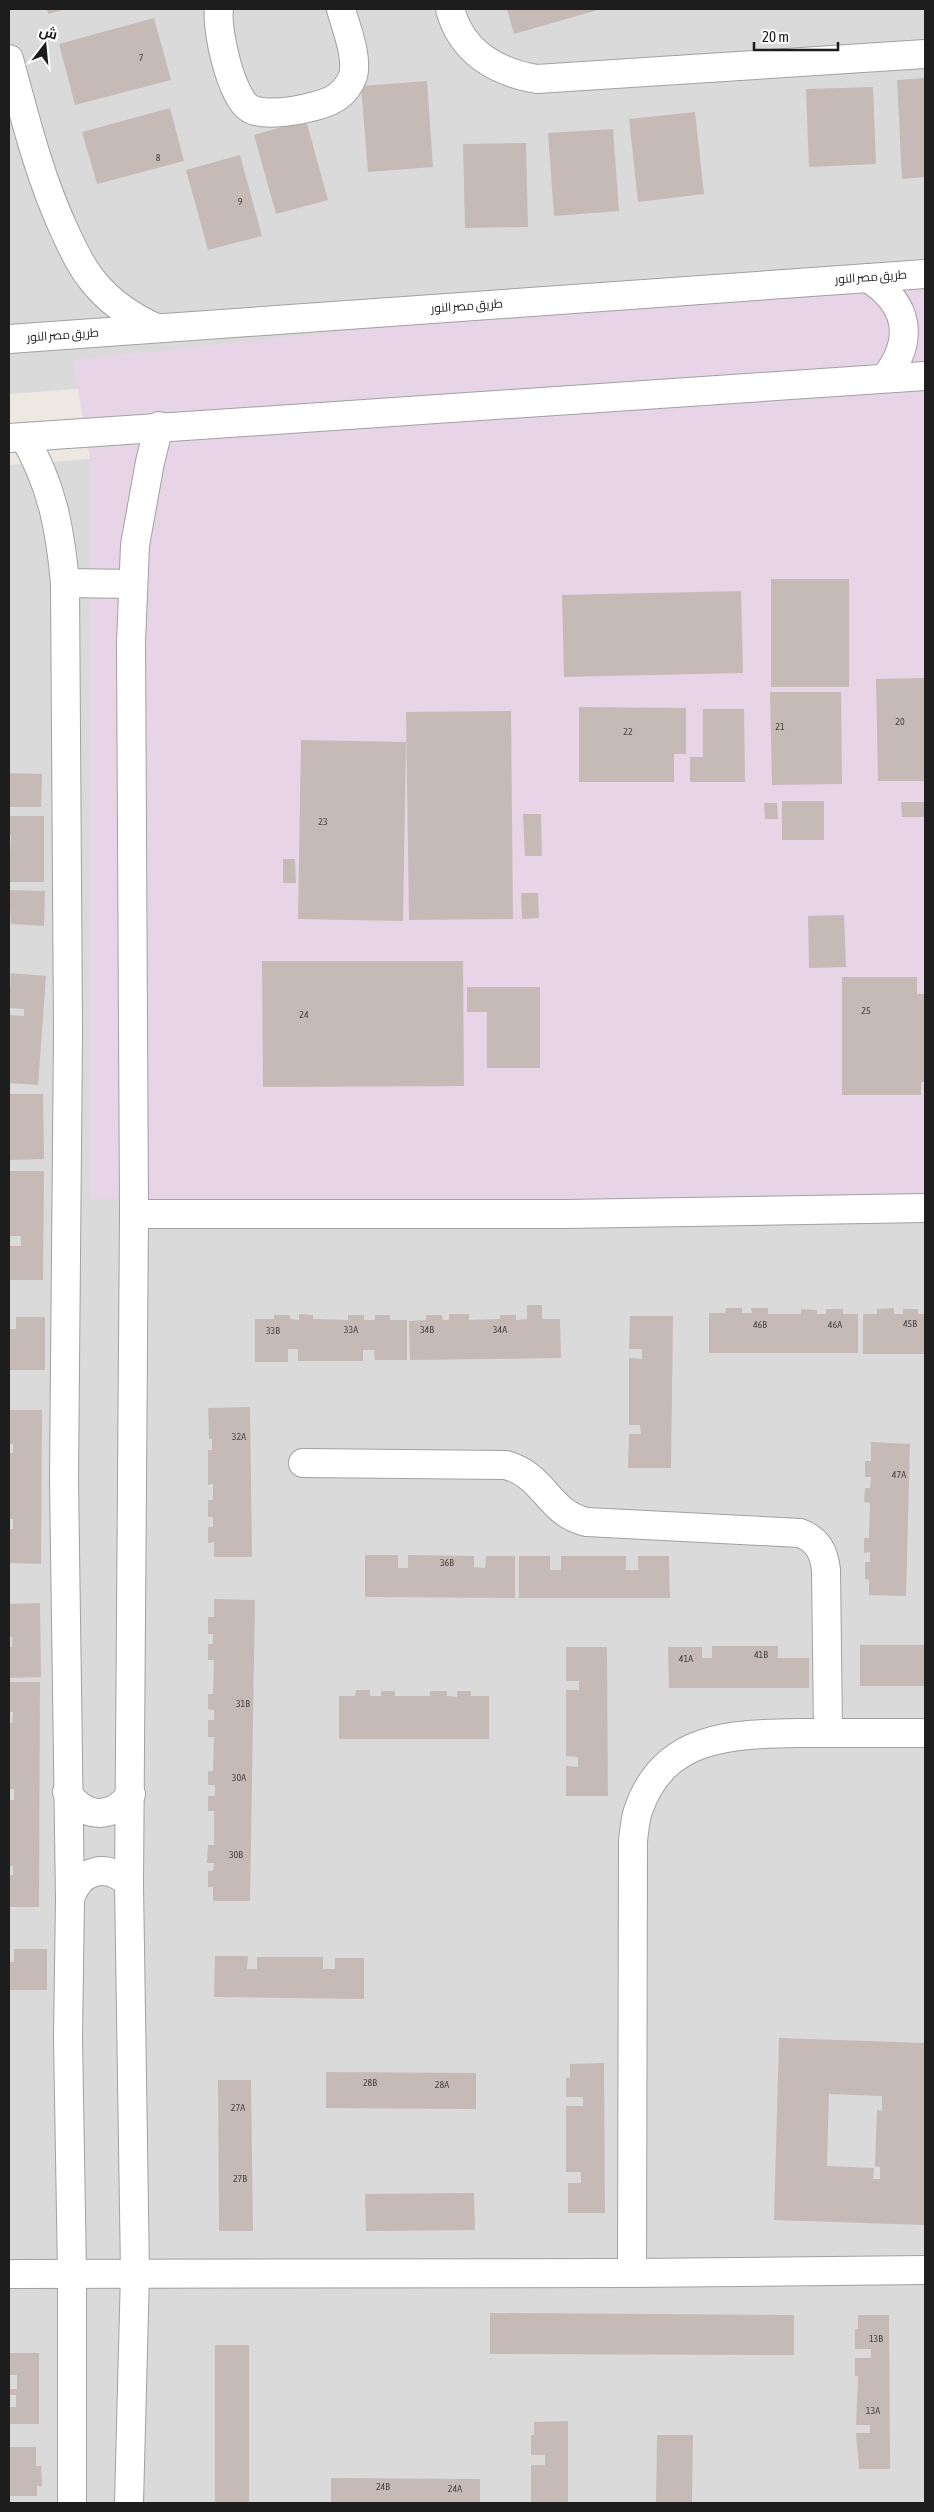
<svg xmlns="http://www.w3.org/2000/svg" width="934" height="2512" font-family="'Asap Condensed',Cairo,sans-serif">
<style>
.residential{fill:#dbdada}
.industrial{fill:#e7d4e7}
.building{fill:#c6bab6;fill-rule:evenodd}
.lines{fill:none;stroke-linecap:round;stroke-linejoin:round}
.minor-casing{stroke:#a1a1a1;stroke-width:30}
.minor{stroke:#fff;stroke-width:28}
.labels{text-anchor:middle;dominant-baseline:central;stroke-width:4;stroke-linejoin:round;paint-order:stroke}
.number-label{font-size:10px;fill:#474443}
.street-label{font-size:12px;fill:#1d1d1d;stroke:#fff}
</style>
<rect width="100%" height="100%" fill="#eee8e2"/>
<g class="residential">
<polygon points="9,9 925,9 925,325 9,394"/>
<polygon points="90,459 90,1199 925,1199 925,2503 9,2503 9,465"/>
</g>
<polygon class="industrial" points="925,269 925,1199 90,1199 90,459 73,360"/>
<g class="building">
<polygon points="47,9 66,9 48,14"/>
<polygon points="507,9 601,9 514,34"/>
<polygon points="154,18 171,80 75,105 59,44"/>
<polygon points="925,78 925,177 902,179 897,80"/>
<polygon points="427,81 433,167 368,172 361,86"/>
<polygon points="873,87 876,164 809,167 806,89"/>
<polygon points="170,108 184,161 97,184 82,132"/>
<polygon points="695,112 704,194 638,202 629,119"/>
<polygon points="306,120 328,200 276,214 254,135"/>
<polygon points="613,129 619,211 554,216 548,133"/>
<polygon points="526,143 528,227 465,228 463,144"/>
<polygon points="240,155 262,236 208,250 186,170"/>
<rect x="771" y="579" width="78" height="108"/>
<polygon points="741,591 743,673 564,677 562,595"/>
<polygon points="925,678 925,781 878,781 876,679"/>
<polygon points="770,692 841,692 842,784 772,785"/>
<polygon points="579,707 686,708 686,754 674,754 674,782 579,782"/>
<polygon points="703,709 744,709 745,782 690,782 690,757 703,757"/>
<polygon points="511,711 513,919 409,920 406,712"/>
<polygon points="301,740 406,742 403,921 298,919"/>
<polygon points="9,773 42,774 41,807 9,807"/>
<rect x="782" y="801" width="42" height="39"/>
<polygon points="901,802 925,802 925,817 902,817"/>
<polygon points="764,803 777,803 778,819 765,819"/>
<polygon points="523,814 541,814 542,856 525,856"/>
<polygon points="9,816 44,816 44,882 9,882 11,835 9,835"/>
<polygon points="283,859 295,859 296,883 283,883"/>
<polygon points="9,890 45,891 44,926 11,924"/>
<polygon points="521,893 538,893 539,918 522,919"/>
<polygon points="844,915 846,967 809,968 808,916"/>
<polygon points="262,961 463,961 464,1086 263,1087"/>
<polygon points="11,973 46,976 38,1085 9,1083 10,1015 24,1016 24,1009 9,1008"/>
<polygon points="842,977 917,977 917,994 925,994 925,1082 921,1082 921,1095 842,1095"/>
<polygon points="467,987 540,987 540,1068 487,1068 487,1012 467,1012"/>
<polygon points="9,1094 43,1094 44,1159 9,1160"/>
<polygon points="9,1171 44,1171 43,1280 9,1280 9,1246 21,1246 21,1236 9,1236"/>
<polygon points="527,1305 542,1305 542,1319 560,1319 561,1358 410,1360 409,1321 426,1320 426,1315 442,1315 443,1320 449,1320 449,1314 469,1314 469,1320 500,1319 500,1315 516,1315 516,1320 527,1319"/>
<polygon points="726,1308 742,1308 742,1313 752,1313 751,1308 768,1308 768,1314 801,1314 801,1309 817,1310 817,1314 826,1314 826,1309 843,1309 843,1314 858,1314 858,1353 709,1353 709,1313 725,1313"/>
<polygon points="894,1308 894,1314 903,1314 903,1309 918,1309 918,1314 925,1314 925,1354 863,1354 863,1314 877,1314 877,1309"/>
<polygon points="299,1314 313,1315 313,1319 348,1320 348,1315 364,1315 364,1320 375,1320 375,1315 390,1315 390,1320 407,1320 407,1360 375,1360 374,1350 363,1350 363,1361 298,1361 298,1349 288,1349 288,1362 255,1362 255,1319 274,1319 274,1315 290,1315 290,1319 299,1320"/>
<polygon points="630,1316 673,1316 671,1468 628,1468 629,1434 641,1434 640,1425 629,1425 629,1358 642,1359 642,1349 629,1349"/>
<polygon points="16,1317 45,1317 45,1370 9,1370 9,1329 16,1329"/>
<polygon points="250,1407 252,1557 214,1557 214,1542 208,1543 208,1527 213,1527 213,1517 208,1517 208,1500 213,1500 213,1484 208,1485 208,1450 212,1450 212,1439 209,1439 208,1408"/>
<polygon points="9,1410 42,1410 41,1564 9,1563 9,1529 13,1529 13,1519 9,1519 9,1453 13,1453 13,1444 9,1444"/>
<polygon points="871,1442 910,1444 906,1596 869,1595 869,1580 865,1579 865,1562 870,1562 870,1552 864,1553 864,1538 869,1538 870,1503 864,1502 865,1488 870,1488 871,1477 865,1477 865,1461 871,1461"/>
<polygon points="365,1555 398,1555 398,1568 408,1568 408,1555 474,1556 474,1567 485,1568 486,1556 515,1556 515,1598 365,1597"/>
<polygon points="519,1556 550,1556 550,1570 561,1570 561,1556 626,1556 626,1570 638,1570 638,1556 669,1556 670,1598 519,1598"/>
<polygon points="214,1599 255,1600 250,1901 213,1901 213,1887 208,1887 208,1871 213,1871 214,1863 207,1863 208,1845 214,1845 214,1811 208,1811 208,1796 215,1796 215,1785 208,1785 208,1771 213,1771 214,1737 208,1737 208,1720 214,1720 214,1710 208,1709 208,1694 213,1694 214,1660 208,1660 208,1644 213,1644 213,1634 208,1634 208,1617 214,1617"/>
<polygon points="40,1603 41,1677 9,1678 9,1647 12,1647 12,1637 9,1637 9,1604"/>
<rect x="860" y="1645" width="65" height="41"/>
<polygon points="712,1646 778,1646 778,1658 809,1658 809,1688 669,1688 668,1647 702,1647 702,1658 712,1658"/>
<polygon points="566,1647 607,1647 608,1796 566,1796 566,1766 578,1767 578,1757 566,1756 566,1690 579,1690 579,1681 566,1681"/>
<polygon points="9,1682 40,1682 39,1907 9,1907 9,1875 13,1875 13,1866 9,1866 9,1800 14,1800 14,1789 9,1789 9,1723 12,1723 13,1712 9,1712"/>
<polygon points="356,1690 370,1690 370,1696 381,1696 381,1691 395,1691 395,1696 430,1696 430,1691 447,1691 447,1696 457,1697 457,1691 471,1691 471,1696 489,1696 489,1739 339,1739 339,1696 355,1696"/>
<polygon points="14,1949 47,1949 47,1990 9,1990 9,1962 14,1962"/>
<polygon points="215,1956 248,1956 247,1969 257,1969 257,1957 323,1957 323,1969 335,1969 335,1958 364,1958 364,1999 214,1997"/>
<path d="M 779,2038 L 925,2043 L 925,2225 L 774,2220 ZM 829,2094 L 882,2096 L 882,2111 L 877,2110 L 875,2167 L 880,2167 L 880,2179 L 873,2179 L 874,2168 L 827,2166 Z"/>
<polygon points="604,2063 605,2213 568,2213 568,2183 581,2183 581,2172 566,2172 566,2106 583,2106 583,2097 566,2097 566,2078 570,2078 570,2064"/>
<polygon points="326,2072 476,2073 476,2109 326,2108"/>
<polygon points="218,2080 251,2080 253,2231 219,2231"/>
<polygon points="474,2193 475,2230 366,2231 365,2194"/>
<polygon points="490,2313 794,2315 794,2355 490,2354"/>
<polygon points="858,2315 889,2315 890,2469 859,2469 856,2433 870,2433 870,2425 856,2425 858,2376 855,2376 855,2358 871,2358 871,2349 855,2349 855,2329 858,2329"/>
<rect x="215" y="2345" width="34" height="158"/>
<polygon points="9,2353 39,2353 39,2424 9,2424 9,2407 16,2407 16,2395 9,2395 9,2389 17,2389 17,2375 9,2375"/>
<polygon points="568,2421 568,2503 531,2503 531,2465 545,2465 545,2455 531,2455 531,2435 534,2435 534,2422"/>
<polygon points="657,2435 693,2435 692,2503 656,2503"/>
<polygon points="9,2447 36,2447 36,2466 41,2466 42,2486 37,2486 37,2496 9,2496"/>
<polygon points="331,2478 480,2479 480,2503 331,2503"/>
</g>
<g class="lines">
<defs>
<g id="minor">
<path d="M 219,9 C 216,30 231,96 249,108 C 265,119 321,108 337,97 C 344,92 350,84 353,76 C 358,56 346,28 341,9"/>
<path d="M 450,9 C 461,51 495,72 537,79 L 925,54"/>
<path d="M 9,59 C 25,118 39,176 65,232 C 73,249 81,267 93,281 C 110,303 132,317 156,328"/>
<path d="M 868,278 C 909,304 915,340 885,378"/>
<polyline points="9,339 925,274"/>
<path d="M 24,437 C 52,485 60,528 65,583 L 68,1033 L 64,1479 L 70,1899 L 68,2038 L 72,2273 L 72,2503"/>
<polyline points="9,438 925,376"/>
<polyline points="65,583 133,584"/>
<polyline points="134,1214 566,1214 925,1208"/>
<path d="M 303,1463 L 506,1465 C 547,1477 547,1513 587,1522 L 800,1533 C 818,1540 824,1552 826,1570 L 828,1733"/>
<path d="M 67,1792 C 84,1819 112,1820 131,1794"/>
<path d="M 70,1899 C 79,1869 108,1862 129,1884"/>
<path d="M 632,2273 L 633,1841 C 634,1832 635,1820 638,1811 C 664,1733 735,1734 803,1733 C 844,1733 884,1733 925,1733"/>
<polyline points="9,2274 632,2273 925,2270"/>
<polyline points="129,2503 135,2273 129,1884 134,1214 131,642 135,545 150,462 159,426"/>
</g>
</defs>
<use href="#minor" class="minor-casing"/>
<use href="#minor" class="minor"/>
</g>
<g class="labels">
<g class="number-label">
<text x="141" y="57">7</text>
<text x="158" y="157">8</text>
<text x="240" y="201">9</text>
<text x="900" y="721">20</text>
<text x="780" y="726">21</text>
<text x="628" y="731">22</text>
<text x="323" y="821">23</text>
<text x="866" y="1010">25</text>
<text x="304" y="1014">24</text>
<text x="910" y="1323">45B</text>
<text x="760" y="1324">46B</text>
<text x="835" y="1324">46A</text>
<text x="351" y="1329">33A</text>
<text x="427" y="1329">34B</text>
<text x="500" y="1329">34A</text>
<text x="273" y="1330">33B</text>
<text x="239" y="1436">32A</text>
<text x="899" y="1474">47A</text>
<text x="447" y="1562">36B</text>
<text x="761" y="1654">41B</text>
<text x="686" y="1658">41A</text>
<text x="243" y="1703">31B</text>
<text x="239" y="1777">30A</text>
<text x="236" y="1854">30B</text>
<text x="370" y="2082">28B</text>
<text x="442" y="2084">28A</text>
<text x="238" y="2107">27A</text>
<text x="240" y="2178">27B</text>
<text x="876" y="2338">13B</text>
<text x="873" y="2410">13A</text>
<text x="383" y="2486">24B</text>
<text x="455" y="2488">24A</text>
</g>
<g class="street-label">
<text transform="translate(871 277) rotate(-4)">طريق مصر النور</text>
<text transform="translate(467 306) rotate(-4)">طريق مصر النور</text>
<text transform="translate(63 335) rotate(-4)">طريق مصر النور</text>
</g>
</g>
<rect width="934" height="2512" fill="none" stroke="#1d1d1d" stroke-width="20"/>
<g transform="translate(45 45) rotate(16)" stroke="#ffffff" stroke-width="4" paint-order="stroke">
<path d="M0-4L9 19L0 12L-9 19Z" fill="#1d1d1d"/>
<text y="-8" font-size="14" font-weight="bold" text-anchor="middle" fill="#1d1d1d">ش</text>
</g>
<path d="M754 42v8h84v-8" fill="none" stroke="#1d1d1d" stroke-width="2.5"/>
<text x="762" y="42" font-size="15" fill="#1d1d1d" stroke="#ffffff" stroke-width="4" paint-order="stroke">20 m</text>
</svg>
